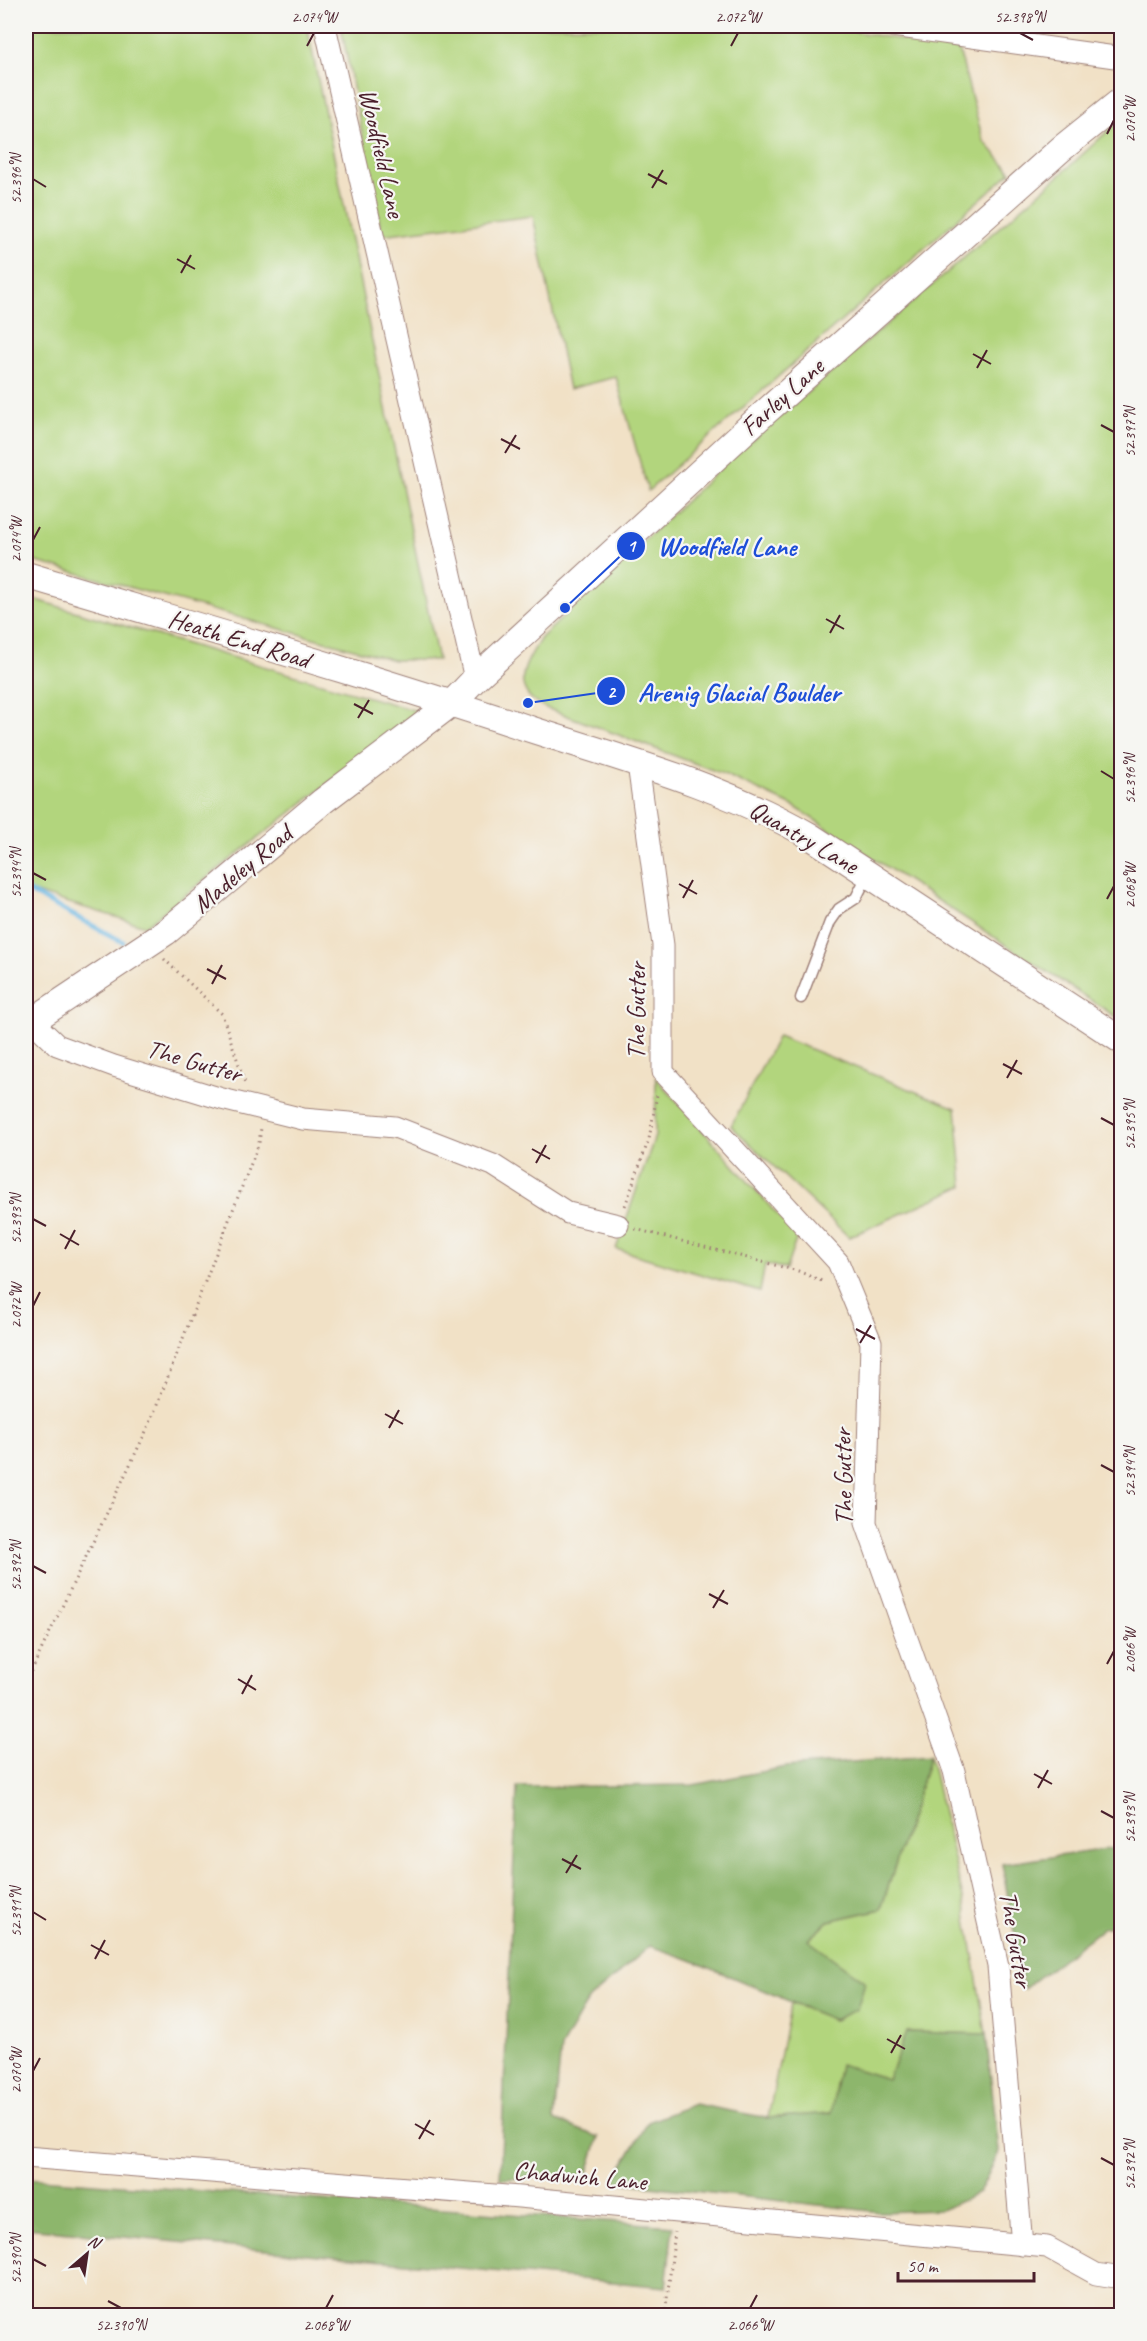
<svg xmlns="http://www.w3.org/2000/svg" width="1147" height="2341" font-family="Caveat,sans-serif">
<style>
.green{fill:#b2d57d;stroke:#7e7a54;stroke-width:1.5}
.forest{fill:#8db66c;stroke:#6c6a4c;stroke-width:1.5}
.lines{fill:none;stroke-linecap:round;stroke-linejoin:round}
.stream{stroke:#67b6e2;stroke-width:5}
.service-casing{stroke:#9e8078;stroke-width:13}
.minor-casing{stroke:#9e8078;stroke-width:23}
.tertiary-casing{stroke:#9e8078;stroke-width:28}
.path{stroke:#9e8078;stroke-width:3;stroke-dasharray:1.5 4.5;stroke-linecap:butt}
.service{stroke:#fff;stroke-width:10}
.minor{stroke:#fff;stroke-width:21}
.tertiary{stroke:#fff;stroke-width:26}
.ticks{fill:none;stroke:#4a1f2b;stroke-width:2}
.labels{text-anchor:middle;dominant-baseline:central;stroke-width:4.5;stroke-linejoin:round;paint-order:stroke}
.street-label{font-size:26px;fill:#4a1f2b;stroke:#f6f6f2}
.leader{fill:none;stroke:#1d4ed8;stroke-width:2}
.callout-dot{fill:#1d4ed8;stroke:#f6f6f2;stroke-width:2}
.mark-label{font-size:18px;text-anchor:middle;font-weight:bold;fill:#fff}
.callout-label{font-size:27px;text-anchor:middle;font-weight:bold;fill:#1d4ed8;stroke:#f6f6f2;stroke-width:4.5;stroke-linejoin:round;paint-order:stroke}
.neatline{fill:none;stroke:#4a1f2b;stroke-width:2}
.ticks-label{font-size:15px;text-anchor:middle;fill:#4a1f2b}
</style>
<rect width="100%" height="100%" fill="#f6f6f2"/>
<filter id="ink" filterUnits="userSpaceOnUse"><feTurbulence type="fractalNoise" baseFrequency=".0167" numOctaves="2"/><feDisplacementMap in="SourceGraphic" scale="12" xChannelSelector="R" yChannelSelector="G"/><feConvolveMatrix kernelMatrix="1 2 1 2 8 2 1 2 1" color-interpolation-filters="sRGB"/></filter>
<filter id="wash" filterUnits="userSpaceOnUse"><feTurbulence type="fractalNoise" baseFrequency=".008" numOctaves="4" result="noise"/><feDisplacementMap in="SourceGraphic" scale="24" xChannelSelector="R" yChannelSelector="G"/><feGaussianBlur stdDeviation="1.35" result="paint"/><feColorMatrix in="noise" values="0 0 0 0 0 0 0 0 0 0 0 0 0 0 0 0 0 1.4 0 .05"/><feComposite in="paint" operator="in"/></filter>
<g filter="url(#wash)">
<rect width="100%" height="100%" fill="#f1e1c6"/>
<g class="green">
<polygon points="26,26 307,26 438,660 394,660 26,559"/>
<polygon points="341,26 824,26 959,50 983,140 1011,172 648,491 616,377 569,389 533,216 382,235"/>
<path d="M 1121,119 L 1121,1020 L 795,807 L 726,775 L 546,708 C 508,690 524,666 541,638 L 727,462 L 1060,175 Z"/>
<polygon points="26,597 420,712 145,926 26,890"/>
<polygon points="778,1036 956,1108 963,1186 849,1237 731,1126"/>
<polygon points="656,1078 797,1237 786,1269 765,1264 760,1292 616,1249 655,1136"/>
<polygon points="930,1756 965,1907 986,2034 907,2032 888,2079 831,2113 768,2118 791,2003 834,2020 865,1982 808,1941 828,1921 881,1909"/>
</g>
<g class="forest">
<polygon points="930,1756 881,1909 828,1921 808,1940 865,1982 857,2009 834,2020 691,1960 650,1946 589,1999 561,2048 554,2120 599,2137 587,2176 500,2179 517,1787 693,1785 786,1767"/>
<polygon points="1121,1847 1121,1926 1104,1927 1024,1989 1002,1864"/>
<polygon points="907,2032 986,2034 999,2152 979,2193 941,2210 880,2212 613,2182 648,2122 694,2104 768,2118 831,2113 840,2064 888,2079"/>
<polygon points="26,2178 673,2226 666,2287 26,2228"/>
</g>
<g class="lines">
<polyline class="stream" points="26,890 123,942"/>
</g>
</g>
<g filter="url(#ink)">
<g class="lines">
<defs>
<polyline id="service" points="801,998 830,922 839,909 856,898 868,874"/>
<g id="minor">
<polyline points="325,26 475,679"/>
<polyline points="893,26 1122,58"/>
<polyline points="638,764 663,945 663,1072 838,1262 871,1342 866,1523 954,1771 998,1966 1022,2245"/>
<polyline points="32,1021 57,1045 114,1066 222,1099 303,1119 395,1127 493,1165 568,1213 618,1225"/>
<polyline points="26,2157 519,2197 1047,2247 1096,2274 1122,2278"/>
</g>
<g id="tertiary">
<path d="M 26,575 C 196,626 367,675 536,731 C 630,761 725,787 810,836 L 1122,1041"/>
<polyline points="26,1025 166,932 323,801 452,703 475,679 761,416 1061,149 1122,100"/>
</g>
</defs>
<use href="#service" class="service-casing"/>
<use href="#minor" class="minor-casing"/>
<use href="#tertiary" class="tertiary-casing"/>
<g class="path">
<polyline points="164,959 222,1014 246,1086"/>
<polyline points="625,1206 649,1139 657,1095"/>
<polyline points="635,1229 798,1271 824,1282"/>
<polyline points="26,1682 150,1423 259,1143 261,1128"/>
<polyline points="665,2316 675,2232"/>
</g>
<use href="#service" class="service"/>
<use href="#minor" class="minor"/>
<use href="#tertiary" class="tertiary"/>
</g>
</g>
<path class="ticks" d="M 1020,33 L 1033,40M 307,46 L 314,33M 731,46 L 738,33M 1107,134 L 1114,120M 648,174 L 667,184M 33,179 L 46,187M 652,188 L 663,170M 177,259 L 195,269M 181,273 L 191,255M 973,354 L 991,364M 977,368 L 987,350M 1101,425 L 1114,432M 501,439 L 520,449M 505,453 L 516,435M 33,540 L 40,527M 826,619 L 844,629M 830,633 L 840,615M 354,704 L 373,714M 358,718 L 369,700M 1101,771 L 1114,779M 33,873 L 46,880M 679,884 L 697,894M 683,898 L 693,880M 1107,899 L 1114,886M 207,969 L 226,979M 212,984 L 222,965M 1003,1064 L 1022,1074M 1007,1078 L 1017,1060M 1101,1118 L 1114,1125M 532,1149 L 550,1159M 536,1163 L 546,1145M 33,1219 L 46,1226M 60,1234 L 79,1245M 65,1249 L 75,1230M 33,1306 L 40,1292M 856,1329 L 875,1339M 860,1343 L 871,1325M 385,1414 L 403,1424M 389,1428 L 399,1410M 1101,1465 L 1114,1472M 33,1566 L 46,1573M 709,1594 L 728,1604M 713,1608 L 724,1590M 1107,1664 L 1114,1651M 238,1679 L 256,1690M 242,1694 L 252,1675M 1034,1774 L 1052,1784M 1038,1788 L 1048,1770M 1101,1811 L 1114,1818M 562,1859 L 581,1869M 566,1873 L 577,1855M 33,1912 L 46,1920M 91,1945 L 109,1955M 95,1959 L 105,1940M 887,2039 L 905,2049M 891,2053 L 901,2035M 33,2071 L 40,2058M 415,2124 L 434,2135M 419,2139 L 430,2120M 1101,2158 L 1114,2165M 33,2259 L 46,2266M 108,2301 L 121,2308M 326,2308 L 333,2295M 750,2308 L 757,2295"/>
<g class="labels">
<g class="street-label">
<text transform="translate(382 153) rotate(77)">Woodfield Lane</text>
<text transform="translate(782 397) rotate(-42)">Farley Lane</text>
<text transform="translate(239 639) rotate(17)">Heath End Road</text>
<text transform="translate(804 837) rotate(30)">Quantry Lane</text>
<text transform="translate(242 869) rotate(-40)">Madeley Road</text>
<text transform="translate(636 1011) rotate(-90)">The Gutter</text>
<text transform="translate(194 1061) rotate(16)">The Gutter</text>
<text transform="translate(843 1477) rotate(-91)">The Gutter</text>
<text transform="translate(1016 1939) rotate(80)">The Gutter</text>
<text transform="translate(580 2176) rotate(5)">Chadwich Lane</text>
</g>
</g>
<path class="leader" d="M565 608L631 546M528 703L611 691"/>
<g class="callout-dot">
<circle cx="565" cy="608" r="6"/>
<circle cx="528" cy="703" r="6"/>
<circle cx="631" cy="546" r="15"/>
<circle cx="611" cy="691" r="15"/>
</g>
<g class="mark-label">
<text x="631" y="552">1</text>
<text x="611" y="698">2</text>
</g>
<g class="callout-label">
<text x="727" y="555">Woodfield Lane</text>
<text x="739" y="701">Arenig Glacial Boulder</text>
</g>
<rect width="1147" height="2341" fill="none" stroke="#f6f6f2" stroke-width="66"/>
<g transform="translate(87 2254) rotate(29)" stroke="#f6f6f2" stroke-width="4.5" paint-order="stroke">
<path d="M0-4.5L10 22L0 15L-10 22Z" fill="#4a1f2b"/>
<text y="-9" font-size="16" font-weight="bold" text-anchor="middle" fill="#4a1f2b">N</text>
</g>
<path d="M898 2272v9h136v-9" fill="none" stroke="#4a1f2b" stroke-width="3"/>
<text x="907" y="2272" font-size="18" fill="#4a1f2b" stroke="#f6f6f2" stroke-width="4.5" paint-order="stroke">50 m</text>
<rect x="33" y="33" width="1081" height="2275" class="neatline"/>
<g class="ticks-label">
<text x="314" y="22">2.074°W</text>
<text x="738" y="22">2.072°W</text>
<text x="1020" y="22">52.398°N</text>
<text transform="translate(1130 120) rotate(-90)" y="5">2.070°W</text>
<text transform="translate(16 179) rotate(-90)" y="5">52.396°N</text>
<text transform="translate(1130 432) rotate(-90)" y="5">52.397°N</text>
<text transform="translate(16 540) rotate(-90)" y="5">2.074°W</text>
<text transform="translate(1130 779) rotate(-90)" y="5">52.396°N</text>
<text transform="translate(16 873) rotate(-90)" y="5">52.394°N</text>
<text transform="translate(1130 886) rotate(-90)" y="5">2.068°W</text>
<text transform="translate(1130 1125) rotate(-90)" y="5">52.395°N</text>
<text transform="translate(16 1219) rotate(-90)" y="5">52.393°N</text>
<text transform="translate(16 1306) rotate(-90)" y="5">2.072°W</text>
<text transform="translate(1130 1472) rotate(-90)" y="5">52.394°N</text>
<text transform="translate(16 1566) rotate(-90)" y="5">52.392°N</text>
<text transform="translate(1130 1651) rotate(-90)" y="5">2.066°W</text>
<text transform="translate(1130 1818) rotate(-90)" y="5">52.393°N</text>
<text transform="translate(16 1912) rotate(-90)" y="5">52.391°N</text>
<text transform="translate(16 2071) rotate(-90)" y="5">2.070°W</text>
<text transform="translate(1130 2165) rotate(-90)" y="5">52.392°N</text>
<text transform="translate(16 2259) rotate(-90)" y="5">52.390°N</text>
<text x="121" y="2330">52.390°N</text>
<text x="326" y="2330">2.068°W</text>
<text x="750" y="2330">2.066°W</text>
</g>
</svg>
